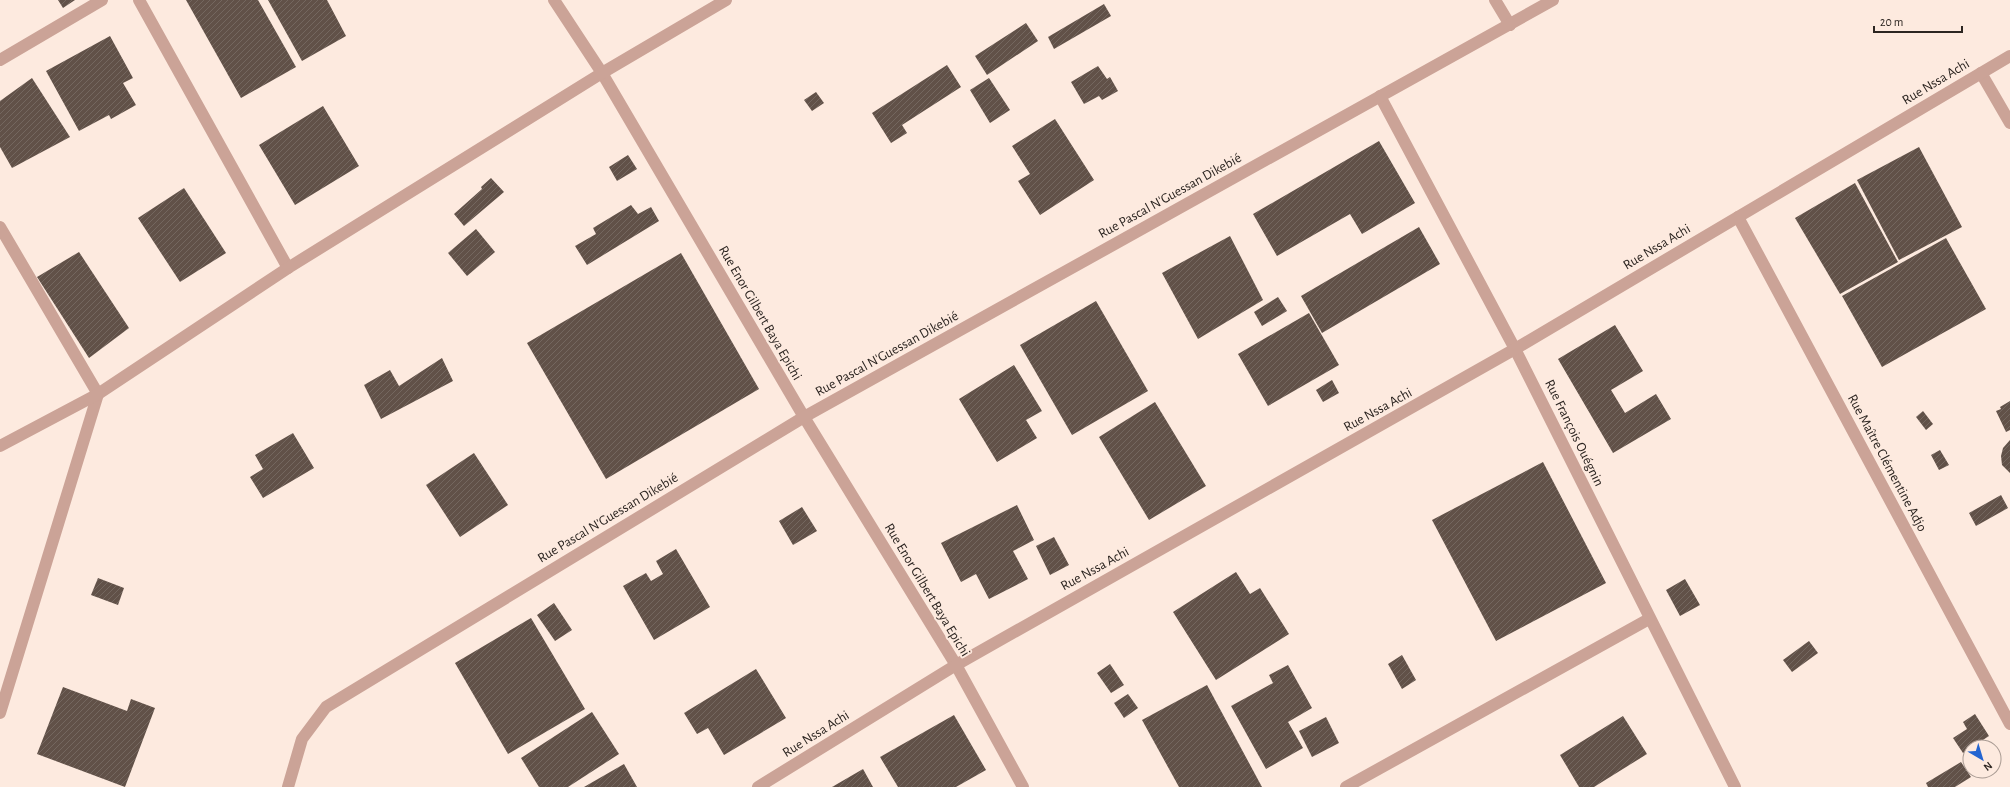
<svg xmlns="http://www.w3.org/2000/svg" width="2010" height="787" font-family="'Alegreya Sans',sans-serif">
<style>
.building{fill:url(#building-hatch)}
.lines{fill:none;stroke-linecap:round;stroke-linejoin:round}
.minor{stroke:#cba397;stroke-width:12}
.labels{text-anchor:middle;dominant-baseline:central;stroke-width:4;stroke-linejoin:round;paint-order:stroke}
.street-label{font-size:14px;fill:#2c2521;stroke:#fdeadf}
</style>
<defs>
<pattern id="building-hatch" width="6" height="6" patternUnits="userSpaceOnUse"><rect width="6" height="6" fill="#615148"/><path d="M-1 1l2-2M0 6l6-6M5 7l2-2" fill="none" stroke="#74675f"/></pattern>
</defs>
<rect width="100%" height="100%" fill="#fdeadf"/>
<g class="building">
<polygon points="58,0 75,0 63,8"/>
<polygon points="186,0 258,0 296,67 241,98"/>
<polygon points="268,0 327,0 346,36 302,61"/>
<polygon points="1104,4 1111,16 1054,49 1048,37"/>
<polygon points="1026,23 1038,41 987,75 975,56"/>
<polygon points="110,36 133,78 123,83 136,105 111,119 109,115 79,131 46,71"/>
<polygon points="947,65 961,87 902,125 907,133 891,143 872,113"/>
<polygon points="1098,66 1107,79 1110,77 1118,91 1102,100 1099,96 1084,104 1071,82"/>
<polygon points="32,78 70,137 12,168 0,147 0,101"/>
<polygon points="989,78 1010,110 990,123 970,90"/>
<polygon points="816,92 824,103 812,111 804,100"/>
<polygon points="323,106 359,166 295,205 259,145"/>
<polygon points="1055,119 1094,180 1040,215 1018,181 1030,174 1012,146"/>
<polygon points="1379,141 1415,203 1362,234 1350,214 1277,256 1253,214"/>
<polygon points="1919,147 1962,227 1899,260 1857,180"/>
<polygon points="628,155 637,169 617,181 609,167"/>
<polygon points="491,178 504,192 464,226 454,214 482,189 481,187"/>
<polygon points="1855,183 1898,262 1840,294 1795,218"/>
<polygon points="184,188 226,253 180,282 138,218"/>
<polygon points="631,205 638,214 651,207 659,221 587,265 575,246 596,234 593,228"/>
<polygon points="1419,227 1440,264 1322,333 1301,296"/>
<polygon points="476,229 495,252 467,276 448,253"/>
<polygon points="1230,236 1263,300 1198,339 1162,273"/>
<polygon points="1946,238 1986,309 1882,367 1842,296"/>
<polygon points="79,252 129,328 89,358 37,277"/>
<polygon points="681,253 759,389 606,479 527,343"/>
<polygon points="1278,297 1287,311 1262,326 1254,312"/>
<polygon points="1096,301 1148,391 1072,435 1020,345"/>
<polygon points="1309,313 1339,365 1268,406 1238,354"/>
<polygon points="1615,325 1643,371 1611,390 1625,413 1656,394 1671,419 1613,453 1558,359"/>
<polygon points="442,358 453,381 381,419 364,385 390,370 399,386"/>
<polygon points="1014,365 1042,411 1026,420 1037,438 997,462 959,399"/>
<polygon points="1332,380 1339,393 1323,402 1316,390"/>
<polygon points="2010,401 2010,430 2006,432 1996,411 2001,409 2000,407"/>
<polygon points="1155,402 1206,486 1149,520 1099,437"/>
<polygon points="1923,411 1933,424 1926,430 1916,417"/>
<polygon points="293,433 314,468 263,498 250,477 263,469 255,455"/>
<polygon points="2010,440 2010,473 2002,465 2001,456 2003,448"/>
<polygon points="1940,450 1949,465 1939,470 1931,455"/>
<polygon points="474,453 508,505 460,537 426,485"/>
<polygon points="1543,462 1606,583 1496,641 1432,520"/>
<polygon points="2001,495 2008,508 1976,526 1969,513"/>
<polygon points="1017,505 1034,540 1013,551 1028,579 989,599 976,574 961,582 941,543"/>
<polygon points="802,507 817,531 793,545 779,521"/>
<polygon points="1054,537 1069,565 1050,575 1036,546"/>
<polygon points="676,549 710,607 654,640 623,586 646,573 651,581 663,574 656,561"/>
<polygon points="1236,572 1250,594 1260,588 1289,634 1216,680 1173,612"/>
<polygon points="98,578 124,588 118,605 91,595"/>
<polygon points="1685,579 1700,605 1680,616 1666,590"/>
<polygon points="554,603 572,630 555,641 537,615"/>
<polygon points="531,618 585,709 508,754 455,663"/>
<polygon points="1809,641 1818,653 1792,672 1783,660"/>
<polygon points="1402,655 1416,680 1402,689 1388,664"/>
<polygon points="1110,664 1124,685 1111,693 1097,673"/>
<polygon points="1288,665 1312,708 1288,722 1303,748 1266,769 1231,706 1273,683 1269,675"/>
<polygon points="756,669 786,718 724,755 708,728 697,734 684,713"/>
<polygon points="1207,685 1262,787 1179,787 1142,720"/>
<polygon points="63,687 127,711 131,699 155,708 125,787 37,754"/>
<polygon points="1128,694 1138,708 1124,718 1114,703"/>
<polygon points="592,712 619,754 568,787 539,787 521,758"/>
<polygon points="1975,714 1989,736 1963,753 1953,738 1967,729 1963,722"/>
<polygon points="954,715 986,770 956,787 898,787 880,757"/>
<polygon points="1623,716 1647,754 1594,787 1579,787 1560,755"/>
<polygon points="1326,717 1339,743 1312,757 1299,731"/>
<polygon points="1961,762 1971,777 1955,787 1928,787 1926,783"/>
<polygon points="624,764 637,787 584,787"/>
<polygon points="863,769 873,787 832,787"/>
</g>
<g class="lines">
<g class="minor">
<polyline points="139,0 288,268"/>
<polyline points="554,0 602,73 804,417 956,665 1023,787"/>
<polyline points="1495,0 1510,25"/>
<polyline points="0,60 102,0"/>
<polyline points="1981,73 2010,123"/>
<polyline points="1380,96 1515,349 1735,787"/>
<polyline points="1738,217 2010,724"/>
<polyline points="0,227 98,394 0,713"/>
<polyline points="0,446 98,394 288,268 602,73 726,0"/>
<polyline points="288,787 302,739 326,707 804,417 1553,0"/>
<polyline points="758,787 956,665 1515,349 2010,56"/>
<polyline points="1346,787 1649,619"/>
</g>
</g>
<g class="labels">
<g class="street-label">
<text transform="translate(1936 82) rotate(-31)">Rue Nssa Achi</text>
<text transform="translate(1170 196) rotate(-29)">Rue Pascal N'Guessan Dikebié</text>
<text transform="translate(1657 247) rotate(-31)">Rue Nssa Achi</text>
<text transform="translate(760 313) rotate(60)">Rue Enor Gilbert Baya Epichi</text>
<text transform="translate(887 354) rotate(-29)">Rue Pascal N'Guessan Dikebié</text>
<text transform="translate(1378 410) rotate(-29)">Rue Nssa Achi</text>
<text transform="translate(1574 433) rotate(64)">Rue François Ouégnin</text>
<text transform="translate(1887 463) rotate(62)">Rue Maître Clémentine Adjo</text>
<text transform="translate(608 518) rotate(-31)">Rue Pascal N'Guessan Dikebié</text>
<text transform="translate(1095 569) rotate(-29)">Rue Nssa Achi</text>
<text transform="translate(927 590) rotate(59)">Rue Enor Gilbert Baya Epichi</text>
<text transform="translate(816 734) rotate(-32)">Rue Nssa Achi</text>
</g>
</g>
<g transform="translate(1982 759) rotate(142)"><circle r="19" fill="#fdeadf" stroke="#a99b93"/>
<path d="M0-3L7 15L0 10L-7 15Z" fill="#2465d1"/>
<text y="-6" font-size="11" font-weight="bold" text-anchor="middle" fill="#2c2521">N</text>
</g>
<path d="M1874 26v6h88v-6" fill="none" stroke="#2c2521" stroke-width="2"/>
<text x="1880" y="26" font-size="12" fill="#2c2521" stroke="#fdeadf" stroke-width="3" paint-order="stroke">20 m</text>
</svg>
